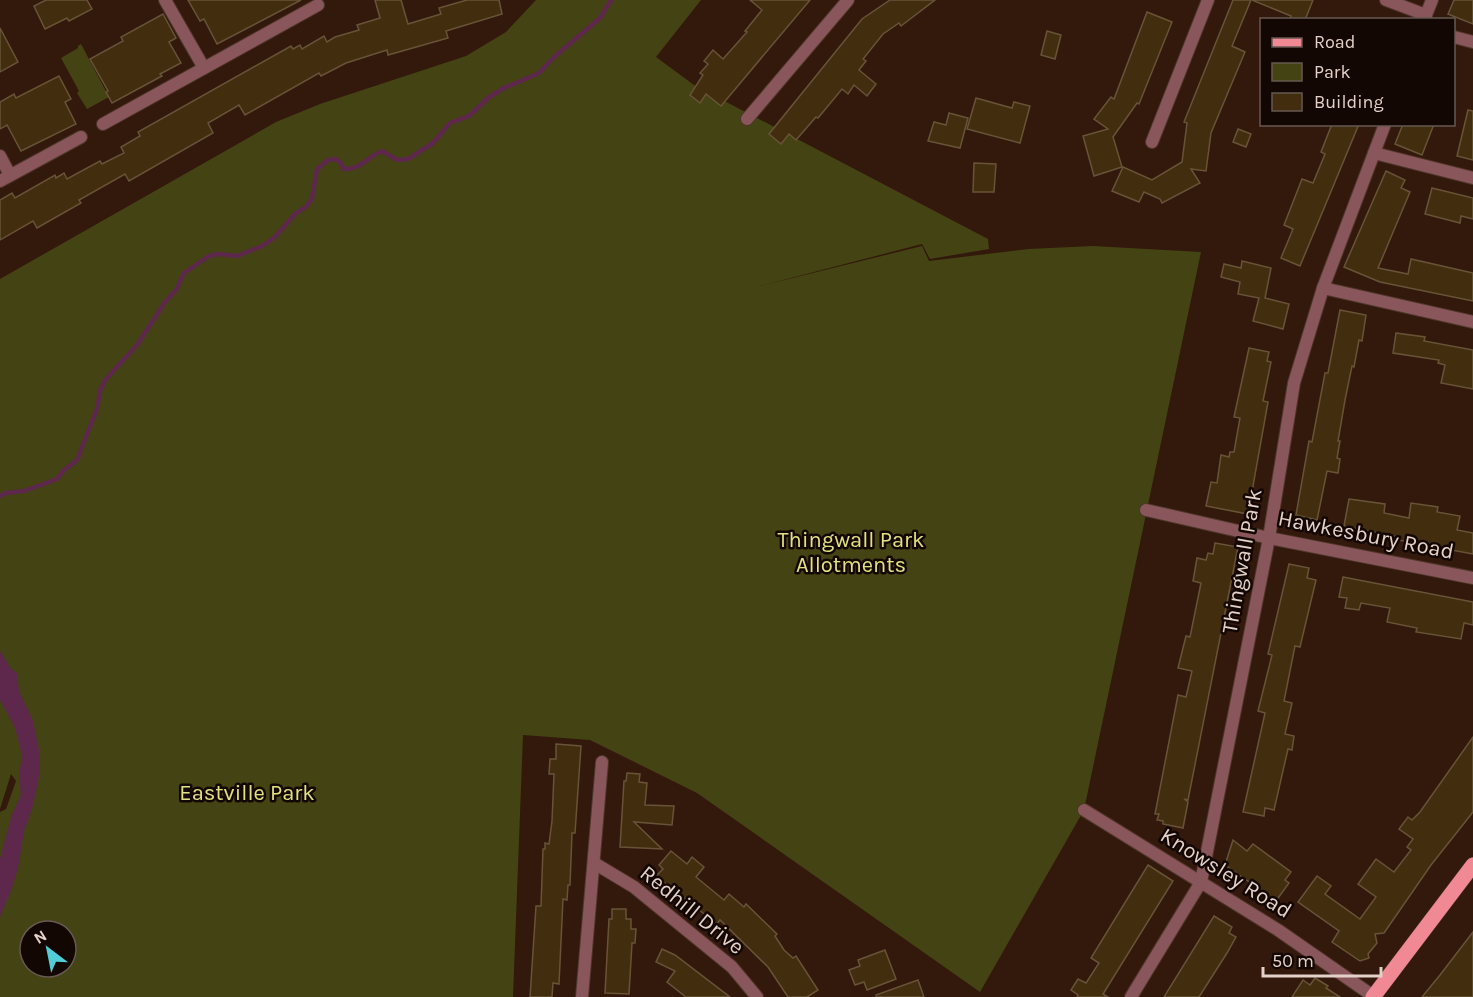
<svg xmlns="http://www.w3.org/2000/svg" width="1473" height="997" font-family="Karla,sans-serif">
<style>
.green{fill:#444313;fill-rule:evenodd}
.water{fill:#5d284c}
.lines{fill:none;stroke-linecap:round;stroke-linejoin:round}
.stream{stroke:#5d284c;stroke-width:4.5}
.building{fill:#422e0e;stroke:#675438;stroke-width:1.5}
.minor-casing{stroke:#4f362a;stroke-width:14}
.primary-casing{stroke:#4f362a;stroke-width:16}
.minor{stroke:#88565b;stroke-width:12}
.primary{stroke:#f18995;stroke-width:15}
.labels{text-anchor:middle;dominant-baseline:central;stroke-width:5;stroke-linejoin:round;paint-order:stroke}
.street-label{font-size:22px;fill:#e4d1c9;stroke:#130703}
.park-label{font-size:22px;fill:#e1e17f;stroke:#130703}
</style>
<rect width="100%" height="100%" fill="#33180c"/>
<g class="green">
<path d="M 536,0 L 701,0 L 656,57 L 694,85 L 988,239 L 989,249 L 930,259 L 922,244 L 760,286 L 922,246 L 929,261 L 1028,249 L 1093,246 L 1201,252 L 1084,810 L 980,992 L 697,793 L 590,740 L 523,735 L 513,997 L 0,997 L 0,812 L 6,809 L 16,781 L 11,774 L 0,809 L 0,279 L 276,122 L 320,104 L 466,56 L 506,32 ZM 30,931 L 66,931 L 66,967 L 30,967 Z"/>
<polygon points="81,44 109,97 87,109 77,93 79,91 61,58 78,48 78,46"/>
</g>
<polygon class="water" points="0,651 11,669 17,673 19,691 33,721 39,750 40,772 32,809 24,831 18,868 12,888 0,917 0,859 11,817 21,795 19,774 22,755 15,728 0,700"/>
<g class="lines">
<path class="stream" d="M 0,496 L 6,493 L 24,491 L 57,479 L 63,471 L 77,460 L 97,409 L 100,391 L 105,380 L 137,345 L 165,302 L 176,290 L 184,273 L 209,256 L 218,254 L 237,256 L 262,246 L 274,238 L 295,214 L 307,206 L 312,198 L 317,169 L 328,160 L 335,159 L 340,162 L 344,169 C 360,170 369,156 382,151 L 397,160 L 408,159 L 433,143 L 450,123 L 469,116 L 488,98 L 502,89 L 539,73 L 553,58 L 600,18 L 611,0"/>
</g>
<g class="building">
<polygon points="46,0 87,0 92,9 69,21 67,18 45,29 34,6"/>
<polygon points="188,0 301,0 217,44 204,19 200,21"/>
<polygon points="375,0 401,0 408,24 441,14 439,8 467,0 499,0 502,14 446,31 448,38 388,55 387,50 346,63 321,76 319,73 245,115 239,105 208,123 213,133 129,181 125,174 79,200 81,203 37,228 33,221 0,240 0,200 12,193 15,198 55,175 56,178 64,173 67,179 100,161 102,164 124,153 121,147 140,136 138,132 291,46 293,49 300,45 302,49 324,36 327,42 335,37 359,30 357,25 380,18"/>
<polygon points="750,0 810,0 721,106 706,94 700,103 690,95 703,75 700,73 708,64 704,61 713,50 723,59 747,32 745,31 762,10"/>
<polygon points="890,0 935,0 901,26 899,23 883,34 863,59 866,61 859,70 876,84 867,96 854,85 848,94 842,89 818,118 816,117 796,140 789,134 781,144 769,134 862,19"/>
<polygon points="1233,0 1251,0 1232,46 1245,52 1211,133 1206,171 1191,169 1200,183 1162,203 1160,199 1144,192 1139,202 1112,191 1123,167 1152,180 1182,162 1187,123 1184,122"/>
<polygon points="1252,0 1313,0 1305,20 1290,20 1291,16"/>
<polygon points="1454,0 1473,0 1473,24 1448,14"/>
<polygon points="1147,12 1172,22 1139,104 1137,103 1113,137 1122,167 1094,176 1083,136 1108,129 1094,119 1111,97 1114,99"/>
<polygon points="163,14 176,38 169,42 181,63 160,74 162,76 112,103 106,92 108,91 90,59 123,41 121,37"/>
<polygon points="0,28 18,62 0,72"/>
<polygon points="1047,31 1061,35 1055,59 1041,55"/>
<polygon points="59,76 71,99 65,102 76,124 21,151 7,125 0,129 0,102 14,94 16,98"/>
<polygon points="976,98 1012,108 1014,102 1030,106 1020,143 967,129"/>
<polygon points="1468,110 1473,111 1473,160 1457,156"/>
<polygon points="949,113 968,118 960,148 928,141 934,122 946,125"/>
<polygon points="1332,124 1359,124 1300,266 1281,258 1293,229 1284,225 1302,179 1313,183 1325,154 1321,152"/>
<polygon points="1403,124 1434,124 1422,155 1395,144"/>
<polygon points="1238,129 1251,134 1246,147 1233,142"/>
<polygon points="974,163 996,164 994,192 973,192"/>
<polygon points="1386,171 1405,180 1401,188 1410,192 1378,268 1408,274 1411,259 1473,273 1473,301 1380,282 1344,267"/>
<polygon points="1432,188 1473,198 1473,219 1461,216 1460,223 1425,214"/>
<polygon points="1242,261 1271,268 1265,298 1289,304 1283,329 1253,321 1259,298 1238,294 1240,282 1221,277 1224,264 1241,268"/>
<polygon points="1340,310 1366,315 1362,341 1359,340 1354,367 1352,366 1345,400 1338,441 1340,441 1337,458 1340,459 1338,473 1327,471 1317,520 1296,515 1309,441 1312,442 1325,373 1328,373"/>
<polygon points="1396,333 1425,337 1424,341 1473,350 1473,389 1441,383 1445,365 1438,363 1439,360 1393,353"/>
<polygon points="1249,348 1269,352 1267,361 1271,362 1263,401 1268,402 1248,514 1206,506 1211,482 1217,483 1221,455 1229,457 1230,452 1234,452 1240,418 1234,417"/>
<polygon points="1349,499 1385,504 1384,513 1409,518 1411,503 1438,507 1437,512 1460,516 1457,530 1473,533 1473,554 1398,540 1399,537 1344,526"/>
<polygon points="1215,543 1238,547 1188,800 1184,799 1188,802 1183,828 1163,824 1163,821 1157,820 1159,814 1155,814 1178,695 1186,697 1192,671 1178,668 1186,636 1190,637 1201,583 1193,581 1197,558 1206,560 1208,553 1213,554"/>
<polygon points="1289,564 1309,568 1307,578 1316,580 1300,647 1295,646 1284,701 1292,703 1285,734 1294,736 1292,750 1288,749 1274,810 1265,808 1264,816 1243,812 1265,713 1258,711 1272,655 1268,654"/>
<polygon points="1343,577 1473,602 1473,625 1464,623 1461,639 1416,632 1417,628 1387,622 1390,608 1361,603 1359,610 1345,608 1347,598 1339,597"/>
<polygon points="1473,737 1473,812 1431,865 1384,933 1375,934 1377,943 1368,954 1369,958 1360,961 1332,942 1339,931 1298,902 1317,876 1331,886 1325,894 1360,919 1376,897 1358,884 1376,859 1394,872 1411,850 1407,847 1413,839 1399,829 1408,817 1412,820 1420,812"/>
<polygon points="556,744 581,746 575,833 572,833 570,885 568,885 567,900 563,899 559,984 553,983 552,997 530,997 536,906 541,906 543,849 545,849 545,843 549,844 552,821 554,774 549,774 550,759 556,759"/>
<polygon points="627,773 640,774 639,782 647,783 645,805 674,806 672,825 634,822 662,849 620,847 624,781 626,781"/>
<polygon points="1233,840 1247,851 1253,844 1291,872 1285,880 1289,883 1276,901 1225,865"/>
<polygon points="671,851 687,864 692,857 704,867 696,877 724,900 729,894 744,907 746,904 777,934 775,936 784,950 793,958 796,956 818,990 807,997 788,997 768,967 720,920 717,924 656,876 663,869 659,865"/>
<polygon points="1148,865 1173,881 1103,994 1108,997 1077,997 1078,995 1071,990 1078,979 1086,983 1099,963 1091,958"/>
<polygon points="612,909 626,909 626,919 631,919 631,929 636,929 635,943 632,943 629,994 605,993 609,919 612,919"/>
<polygon points="1214,916 1232,927 1229,933 1236,937 1227,953 1199,997 1164,997"/>
<polygon points="1473,932 1473,997 1422,997 1440,975"/>
<polygon points="662,949 675,955 730,997 686,997 667,982 675,971 656,962"/>
<polygon points="885,950 896,979 867,990 864,982 855,985 849,970 860,966 858,960"/>
<polygon points="1315,978 1328,986 1326,988 1340,997 1292,997 1303,980 1310,985"/>
<polygon points="918,980 924,997 876,997 876,995"/>
</g>
<g class="lines">
<defs>
<g id="minor">
<polyline points="165,0 204,68"/>
<polyline points="1386,0 1426,15"/>
<polyline points="1424,20 1432,0"/>
<polyline points="1454,37 1473,42"/>
<polyline points="747,119 848,0"/>
<polyline points="103,124 318,5"/>
<polyline points="1152,142 1208,0"/>
<polyline points="1374,153 1473,178"/>
<polyline points="0,156 10,175"/>
<polyline points="0,181 81,137"/>
<polyline points="1323,288 1473,322"/>
<polyline points="1146,510 1269,538 1473,578"/>
<polyline points="1084,810 1278,930 1373,996"/>
<polyline points="594,863 634,887 732,967 757,997"/>
<polyline points="582,997 602,762"/>
<polyline points="1131,997 1201,882 1269,538 1294,383 1323,288 1385,124"/>
</g>
<polyline id="primary" points="1373,997 1473,865"/>
</defs>
<use href="#minor" class="minor-casing"/>
<use href="#primary" class="primary-casing"/>
<use href="#minor" class="minor"/>
<use href="#primary" class="primary"/>
</g>
<g class="labels">
<g class="street-label">
<text transform="translate(1366 535) rotate(11)">Hawkesbury Road</text>
<text transform="translate(1242 561) rotate(-80)">Thingwall Park</text>
<text transform="translate(1226 873) rotate(32)">Knowsley Road</text>
<text transform="translate(692 910) rotate(39)">Redhill Drive</text>
</g>
<g class="park-label">
<text x="851" y="540">Thingwall Park<tspan x="851" dy="25">Allotments</tspan></text>
<text x="247" y="793">Eastville Park</text>
</g>
</g>
<rect x="1260" y="18" width="195" height="108" fill="#130703" stroke="#675852" stroke-width="1.5"/>
<rect x="1272" y="38" width="30" height="9" fill="#f18995" stroke="#675852" stroke-width="1.5"/>
<text x="1314" y="48" font-size="18" fill="#e4d1c9">Road</text>
<rect x="1272" y="63" width="30" height="18" fill="#444313" stroke="#675852" stroke-width="1.5"/>
<text x="1314" y="78" font-size="18" fill="#e4d1c9">Park</text>
<rect x="1272" y="93" width="30" height="18" fill="#422e0e" stroke="#675852" stroke-width="1.5"/>
<text x="1314" y="108" font-size="18" fill="#e4d1c9">Building</text>
<g transform="translate(48 949) rotate(328)"><circle r="28" fill="#130703" stroke="#675852" stroke-width="1.5"/>
<path d="M0-4.5L10 22L0 15L-10 22Z" fill="#52ccd6"/>
<text y="-9" font-size="16" font-weight="bold" text-anchor="middle" fill="#e4d1c9">N</text>
</g>
<path d="M1263 967v9h118v-9" fill="none" stroke="#e4d1c9" stroke-width="3"/>
<text x="1272" y="967" font-size="18" fill="#e4d1c9" stroke="#130703" stroke-width="4.5" paint-order="stroke">50 m</text>
</svg>
